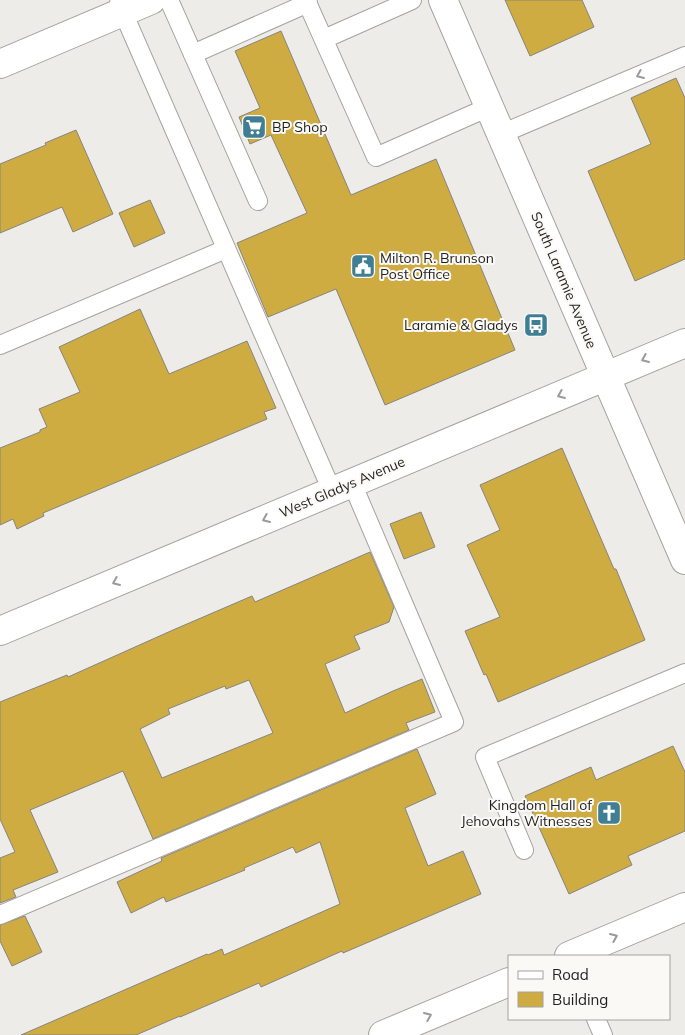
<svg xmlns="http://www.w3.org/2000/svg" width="685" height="1035" font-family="Mulish,sans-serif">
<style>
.building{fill:#ceac41;stroke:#858481;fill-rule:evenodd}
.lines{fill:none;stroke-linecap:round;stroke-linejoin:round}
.lane-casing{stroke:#a4a39f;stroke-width:20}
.street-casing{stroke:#a4a39f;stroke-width:30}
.secondary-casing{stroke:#a4a39f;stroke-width:30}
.lane{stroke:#fff;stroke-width:18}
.street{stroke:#fff;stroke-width:28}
.secondary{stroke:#fff;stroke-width:28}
.oneway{stroke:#9a9a99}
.labels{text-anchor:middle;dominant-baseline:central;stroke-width:4;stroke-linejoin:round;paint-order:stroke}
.poi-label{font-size:14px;fill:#1f1f1d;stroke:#fbf9f6;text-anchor:start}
.street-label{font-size:14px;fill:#1f1f1d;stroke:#fbf9f6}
</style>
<rect width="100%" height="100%" fill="#edece8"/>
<g class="building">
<polygon points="505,0 582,0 594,27 530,56"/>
<polygon points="281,31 351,195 436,159 515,350 385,405 336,289 268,317 237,243 307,213 271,135 250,144 239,117 260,108 235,51"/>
<polygon points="676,78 685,98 685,259 635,281 588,171 651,144 631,98"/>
<polygon points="76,130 113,214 73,232 62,207 0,233 0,164 46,145 45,143"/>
<polygon points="150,200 165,233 134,247 119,213"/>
<polygon points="140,309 169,374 247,341 276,408 264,412 267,419 43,513 44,516 17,529 13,519 0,525 0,448 40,432 40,430 47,427 39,409 80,392 59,347"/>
<polygon points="562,448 614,569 616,569 645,640 498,702 486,674 484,675 465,631 500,617 467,545 500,530 480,485"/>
<polygon points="421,512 435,547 404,559 390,524"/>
<path d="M 370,552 L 394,607 L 389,622 L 354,636 L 360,649 L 325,664 L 345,713 L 393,691 L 422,679 L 435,712 L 406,723 L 409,730 L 153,839 L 123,771 L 30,810 L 58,872 L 13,890 L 16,897 L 0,903 L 0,858 L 15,852 L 0,819 L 0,702 L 67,675 L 68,677 L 173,630 L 252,596 L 255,602 ZM 249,680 L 273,733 L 162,778 L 140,729 L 170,714 L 168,709 L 225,686 L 226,689 Z"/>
<polygon points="673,746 685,772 685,831 628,856 632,865 569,894 525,796 591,767 596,780"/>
<polygon points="417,749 436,794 405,808 428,866 463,851 481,894 343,953 342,951 261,987 259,983 180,1017 180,1016 136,1035 21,1035 207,954 208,955 222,949 224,955 340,904 320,842 296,853 293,847 244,868 245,870 166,902 164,897 131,913 117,882 162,861 161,858"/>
<polygon points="25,916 42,952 12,966 0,941 0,925"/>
</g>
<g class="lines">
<defs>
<g id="lane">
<polyline points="169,0 258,201"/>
<polyline points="306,0 376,157 489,107"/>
<polyline points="119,3 332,491"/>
<polyline points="324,39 412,0"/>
<polyline points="193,54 308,3"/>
<polyline points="501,134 685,56"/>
<polyline points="0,345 226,249"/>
<polyline points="524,850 485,757 685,673"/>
<polyline points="0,915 454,722 352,483"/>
<polyline points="596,1019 603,1035"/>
</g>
<g id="street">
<polyline points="0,631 685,343"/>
<polyline points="569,956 685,907"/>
<polyline points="383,1035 509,982"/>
</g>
<g id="secondary">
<polyline points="443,0 685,560"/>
<polyline points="0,64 151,0"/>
</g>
</defs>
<use href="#lane" class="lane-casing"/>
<use href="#street" class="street-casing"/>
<use href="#secondary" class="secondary-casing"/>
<use href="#lane" class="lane"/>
<use href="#street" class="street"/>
<use href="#secondary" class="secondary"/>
</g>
<defs><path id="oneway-chevron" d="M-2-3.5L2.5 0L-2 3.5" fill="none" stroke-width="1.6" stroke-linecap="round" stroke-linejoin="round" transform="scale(1.25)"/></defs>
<g class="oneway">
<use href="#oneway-chevron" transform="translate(640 75) rotate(157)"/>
<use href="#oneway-chevron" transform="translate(645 359) rotate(157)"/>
<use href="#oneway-chevron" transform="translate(561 395) rotate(157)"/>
<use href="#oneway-chevron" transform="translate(266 519) rotate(157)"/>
<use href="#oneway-chevron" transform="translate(116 582) rotate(157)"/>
<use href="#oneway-chevron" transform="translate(614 937) rotate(-23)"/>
<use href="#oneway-chevron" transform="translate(428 1016) rotate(-23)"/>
</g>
<defs>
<symbol id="supermarket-square" viewBox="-11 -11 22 22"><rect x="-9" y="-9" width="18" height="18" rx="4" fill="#407f93" stroke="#fbf9f6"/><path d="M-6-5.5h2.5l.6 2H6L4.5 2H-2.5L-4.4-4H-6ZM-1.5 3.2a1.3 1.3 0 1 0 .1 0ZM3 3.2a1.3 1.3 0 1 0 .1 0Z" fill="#fff"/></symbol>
<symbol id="civic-square" viewBox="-11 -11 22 22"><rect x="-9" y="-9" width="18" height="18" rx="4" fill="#407f93" stroke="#fbf9f6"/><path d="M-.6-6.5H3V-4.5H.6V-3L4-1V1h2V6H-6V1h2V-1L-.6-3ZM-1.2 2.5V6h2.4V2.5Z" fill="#fff"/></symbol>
<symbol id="bus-square" viewBox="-11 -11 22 22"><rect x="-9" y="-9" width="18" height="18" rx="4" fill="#407f93" stroke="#fbf9f6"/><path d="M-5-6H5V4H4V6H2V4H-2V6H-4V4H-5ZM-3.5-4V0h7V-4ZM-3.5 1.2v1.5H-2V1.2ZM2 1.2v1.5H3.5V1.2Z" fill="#fff"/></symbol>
<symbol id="church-square" viewBox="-11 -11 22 22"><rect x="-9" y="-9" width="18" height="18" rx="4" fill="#407f93" stroke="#fbf9f6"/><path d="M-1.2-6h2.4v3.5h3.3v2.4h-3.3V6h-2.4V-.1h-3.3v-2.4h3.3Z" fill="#fff"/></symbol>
</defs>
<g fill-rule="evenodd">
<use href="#supermarket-square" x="240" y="113" width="28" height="28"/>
<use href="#civic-square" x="349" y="252" width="28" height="28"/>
<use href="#bus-square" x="522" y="311" width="28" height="28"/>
<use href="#church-square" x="595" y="799" width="28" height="28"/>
</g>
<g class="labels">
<g class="poi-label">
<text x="272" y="127">BP Shop</text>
<text x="380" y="258">Milton R. Brunson<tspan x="380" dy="16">Post Office</tspan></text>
<text x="518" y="325" text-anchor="end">Laramie &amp; Gladys</text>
<text x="592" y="805" text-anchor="end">Kingdom Hall of<tspan x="592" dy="16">Jehovahs Witnesses</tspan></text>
</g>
<g class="street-label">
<text transform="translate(564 280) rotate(67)">South Laramie Avenue</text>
<text transform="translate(342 487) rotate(-23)">West Gladys Avenue</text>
</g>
</g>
<rect x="508" y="955" width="162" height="65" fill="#fbf9f6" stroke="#a3a29f"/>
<rect x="518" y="971" width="25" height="8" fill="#ffffff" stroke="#a3a29f"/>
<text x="552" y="980" font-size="15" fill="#1f1f1d">Road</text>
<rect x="518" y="992" width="25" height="15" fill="#ceac41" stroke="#a3a29f"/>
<text x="552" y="1005" font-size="15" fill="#1f1f1d">Building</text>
</svg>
